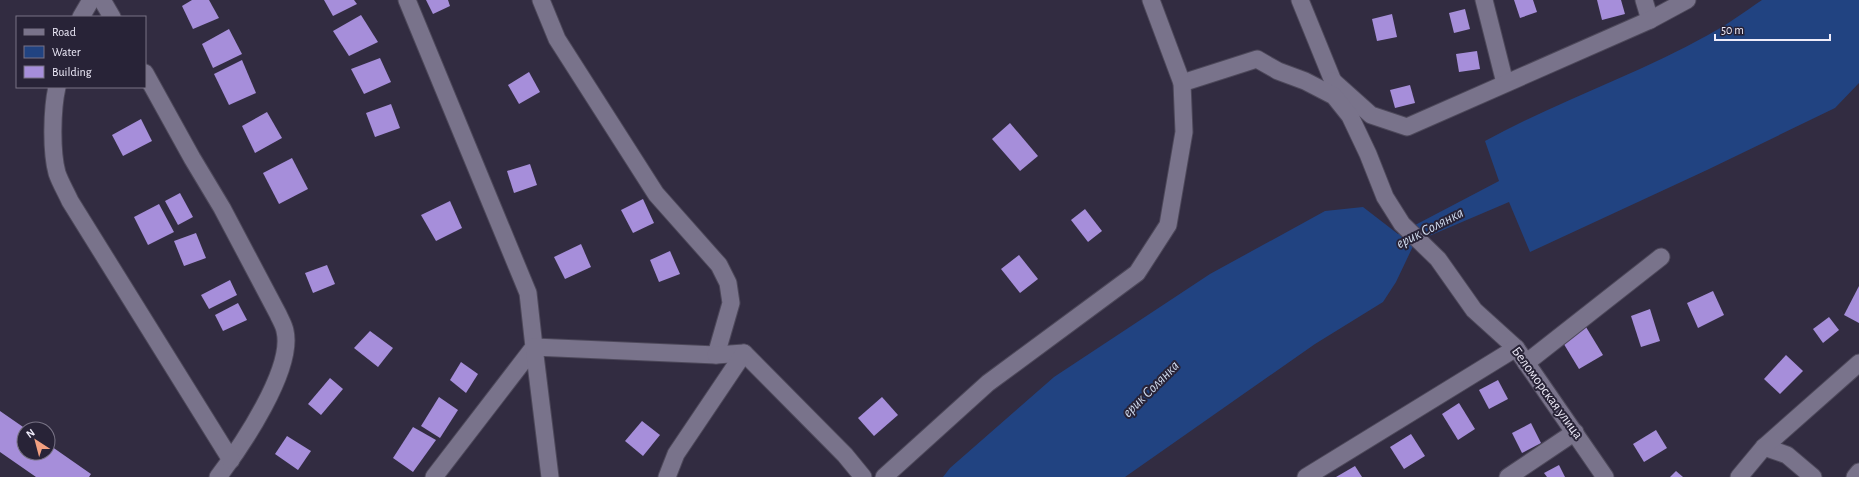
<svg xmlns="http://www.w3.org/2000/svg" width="1859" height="477" font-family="'Alegreya Sans',sans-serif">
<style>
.water{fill:#214381}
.building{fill:#a68eda}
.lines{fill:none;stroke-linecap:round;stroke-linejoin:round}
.minor-casing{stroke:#4d485a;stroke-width:19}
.minor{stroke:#79738b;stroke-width:17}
.labels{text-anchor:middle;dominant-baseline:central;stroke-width:4;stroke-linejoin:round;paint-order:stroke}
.street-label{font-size:14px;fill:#efecfa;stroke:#282337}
.water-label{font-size:15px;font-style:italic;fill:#d0dbee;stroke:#282337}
</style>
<rect width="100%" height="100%" fill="#322c41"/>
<path class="water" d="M 1762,0 L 1859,0 L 1859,83 L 1835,108 L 1707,170 L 1530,252 L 1509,202 L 1415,242 L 1396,282 L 1383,302 L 1315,344 L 1125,477 L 943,477 L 950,468 L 1054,377 L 1210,274 L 1325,211 L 1363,207 L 1398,234 L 1499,181 L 1485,141 C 1558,101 1636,75 1708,35 C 1727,25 1744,12 1762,0 Z"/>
<g class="building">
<polygon points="192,0 209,0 219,18 193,29 182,6"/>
<polygon points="324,0 354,0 357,4 333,16"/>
<polygon points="426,0 448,0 450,6 433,14"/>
<polygon points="1514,0 1533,0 1537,12 1520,18"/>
<polygon points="1597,0 1621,0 1625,14 1602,20"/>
<polygon points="1465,9 1470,29 1454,33 1449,13"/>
<polygon points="1392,14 1397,37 1377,41 1372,19"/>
<polygon points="361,15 378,42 349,56 333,31"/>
<polygon points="229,29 242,54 213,68 202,44"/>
<polygon points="1477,51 1480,69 1459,72 1456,54"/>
<polygon points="380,58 391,82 364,94 351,69"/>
<polygon points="242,60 256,93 229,105 214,74"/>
<polygon points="529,72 540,92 519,104 508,85"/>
<polygon points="1410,85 1415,103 1395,108 1390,90"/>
<polygon points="391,104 400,128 375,137 366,113"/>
<polygon points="267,112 282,138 255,153 242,126"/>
<polygon points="141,119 152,141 123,156 112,135"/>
<polygon points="1010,123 1038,156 1020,171 992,139"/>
<polygon points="292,158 308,189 279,204 263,173"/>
<polygon points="530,164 537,185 514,193 507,171"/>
<polygon points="180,193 193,217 178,225 165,201"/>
<polygon points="643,199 654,223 633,233 621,210"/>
<polygon points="450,201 462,228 436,241 421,215"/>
<polygon points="159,204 174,232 148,245 134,217"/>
<polygon points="1085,209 1102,231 1088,242 1071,220"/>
<polygon points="196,233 206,258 184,266 174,241"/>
<polygon points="581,244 591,267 565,279 554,257"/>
<polygon points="670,251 680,274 659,282 650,260"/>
<polygon points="1019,255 1038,279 1020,293 1001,269"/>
<polygon points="327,265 335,284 313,293 305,273"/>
<polygon points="230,280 237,295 209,309 201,295"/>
<polygon points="1859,286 1859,323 1844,315"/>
<polygon points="1713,291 1724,315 1698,328 1687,303"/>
<polygon points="238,303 247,320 223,331 215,315"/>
<polygon points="1650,309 1660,341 1641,347 1631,316"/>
<polygon points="1829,317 1839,330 1823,343 1813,329"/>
<polygon points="1586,327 1603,355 1579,369 1562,341"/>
<polygon points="370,331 393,348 378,367 354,348"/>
<polygon points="1786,355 1803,371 1780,394 1764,379"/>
<polygon points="461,362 478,374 466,393 450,380"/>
<polygon points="330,378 343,389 321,415 308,404"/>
<polygon points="1498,380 1508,399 1489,409 1479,390"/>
<polygon points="439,397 458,410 440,438 421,426"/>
<polygon points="882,397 898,415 874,436 858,418"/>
<polygon points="1459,403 1475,429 1458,440 1442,414"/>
<polygon points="0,411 26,429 24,429 24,453 48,453 48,444 91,474 89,477 36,477 0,452"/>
<polygon points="642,421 660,435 643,456 625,441"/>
<polygon points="1531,423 1541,443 1522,453 1512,433"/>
<polygon points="413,427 436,440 413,472 393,458"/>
<polygon points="1656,430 1667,448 1644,462 1633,444"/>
<polygon points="1411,434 1425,456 1404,469 1390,447"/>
<polygon points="287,436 311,451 298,470 275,454"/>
<polygon points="1559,465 1565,477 1547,477 1544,473"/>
<polygon points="1355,466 1362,477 1336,477"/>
<polygon points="1676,471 1683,477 1670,477"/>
</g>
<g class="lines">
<defs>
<g id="minor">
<polyline points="102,0 112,17"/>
<polyline points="407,0 528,293 534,347 434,477"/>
<polyline points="541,0 557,39 656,194 719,265 728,283 731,303 716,355 534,347 550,477"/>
<polyline points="1300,0 1337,91"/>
<polyline points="1484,0 1505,83"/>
<polyline points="1644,0 1650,20"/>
<polyline points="81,17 91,0"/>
<path d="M 145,73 L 192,158 L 222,208 L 278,314 C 280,319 284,325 285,331 C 294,369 241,447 218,477"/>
<polyline points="1333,81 1371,115 1407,127 1650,20 1687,0"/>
<polyline points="1182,83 1257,59 1278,71 1305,81 1334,96 1350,116 1368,154 1385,197 1402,224 1438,259 1474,310 1516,348 1605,477"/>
<path d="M 57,87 C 52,109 51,151 57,173 C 60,182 66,192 70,201 L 231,460"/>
<polyline points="716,355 744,353 845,455 863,477"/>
<polyline points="1526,363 1661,257"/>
<polyline points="1764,447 1787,455 1813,477"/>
<polyline points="667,477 676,454 744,353"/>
<polyline points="884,477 988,383 1137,273 1168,225 1184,132 1182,83 1151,0"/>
<polyline points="1306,477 1516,348"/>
<polyline points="1508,477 1575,432"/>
<polyline points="1739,477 1764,447 1859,363"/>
<polyline points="1855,477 1859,472"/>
</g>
</defs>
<use href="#minor" class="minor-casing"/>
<use href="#minor" class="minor"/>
</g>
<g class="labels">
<g class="street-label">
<text transform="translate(1547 393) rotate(54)">Беломорская улица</text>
</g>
<g class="water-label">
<text transform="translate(1430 228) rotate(-27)">ерик Солянка</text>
<text transform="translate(1151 389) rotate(-45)">ерик Солянка</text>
</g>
</g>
<rect x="16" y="16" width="130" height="72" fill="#282337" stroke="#787385"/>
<rect x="24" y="29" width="20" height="6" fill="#79738b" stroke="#787385"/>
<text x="52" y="36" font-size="12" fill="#efecfa">Road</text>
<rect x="24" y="46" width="20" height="12" fill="#214381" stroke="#787385"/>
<text x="52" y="56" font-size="12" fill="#efecfa">Water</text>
<rect x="24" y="66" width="20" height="12" fill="#a68eda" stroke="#787385"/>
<text x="52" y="76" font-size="12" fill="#efecfa">Building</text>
<g transform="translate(36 441) rotate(324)"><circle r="19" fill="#282337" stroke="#787385"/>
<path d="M0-3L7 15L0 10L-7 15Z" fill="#f2a081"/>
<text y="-6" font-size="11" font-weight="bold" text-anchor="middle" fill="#efecfa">N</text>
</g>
<path d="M1715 34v6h115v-6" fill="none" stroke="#efecfa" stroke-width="2"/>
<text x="1721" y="34" font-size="12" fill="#efecfa" stroke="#282337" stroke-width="3" paint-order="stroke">50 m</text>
</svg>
